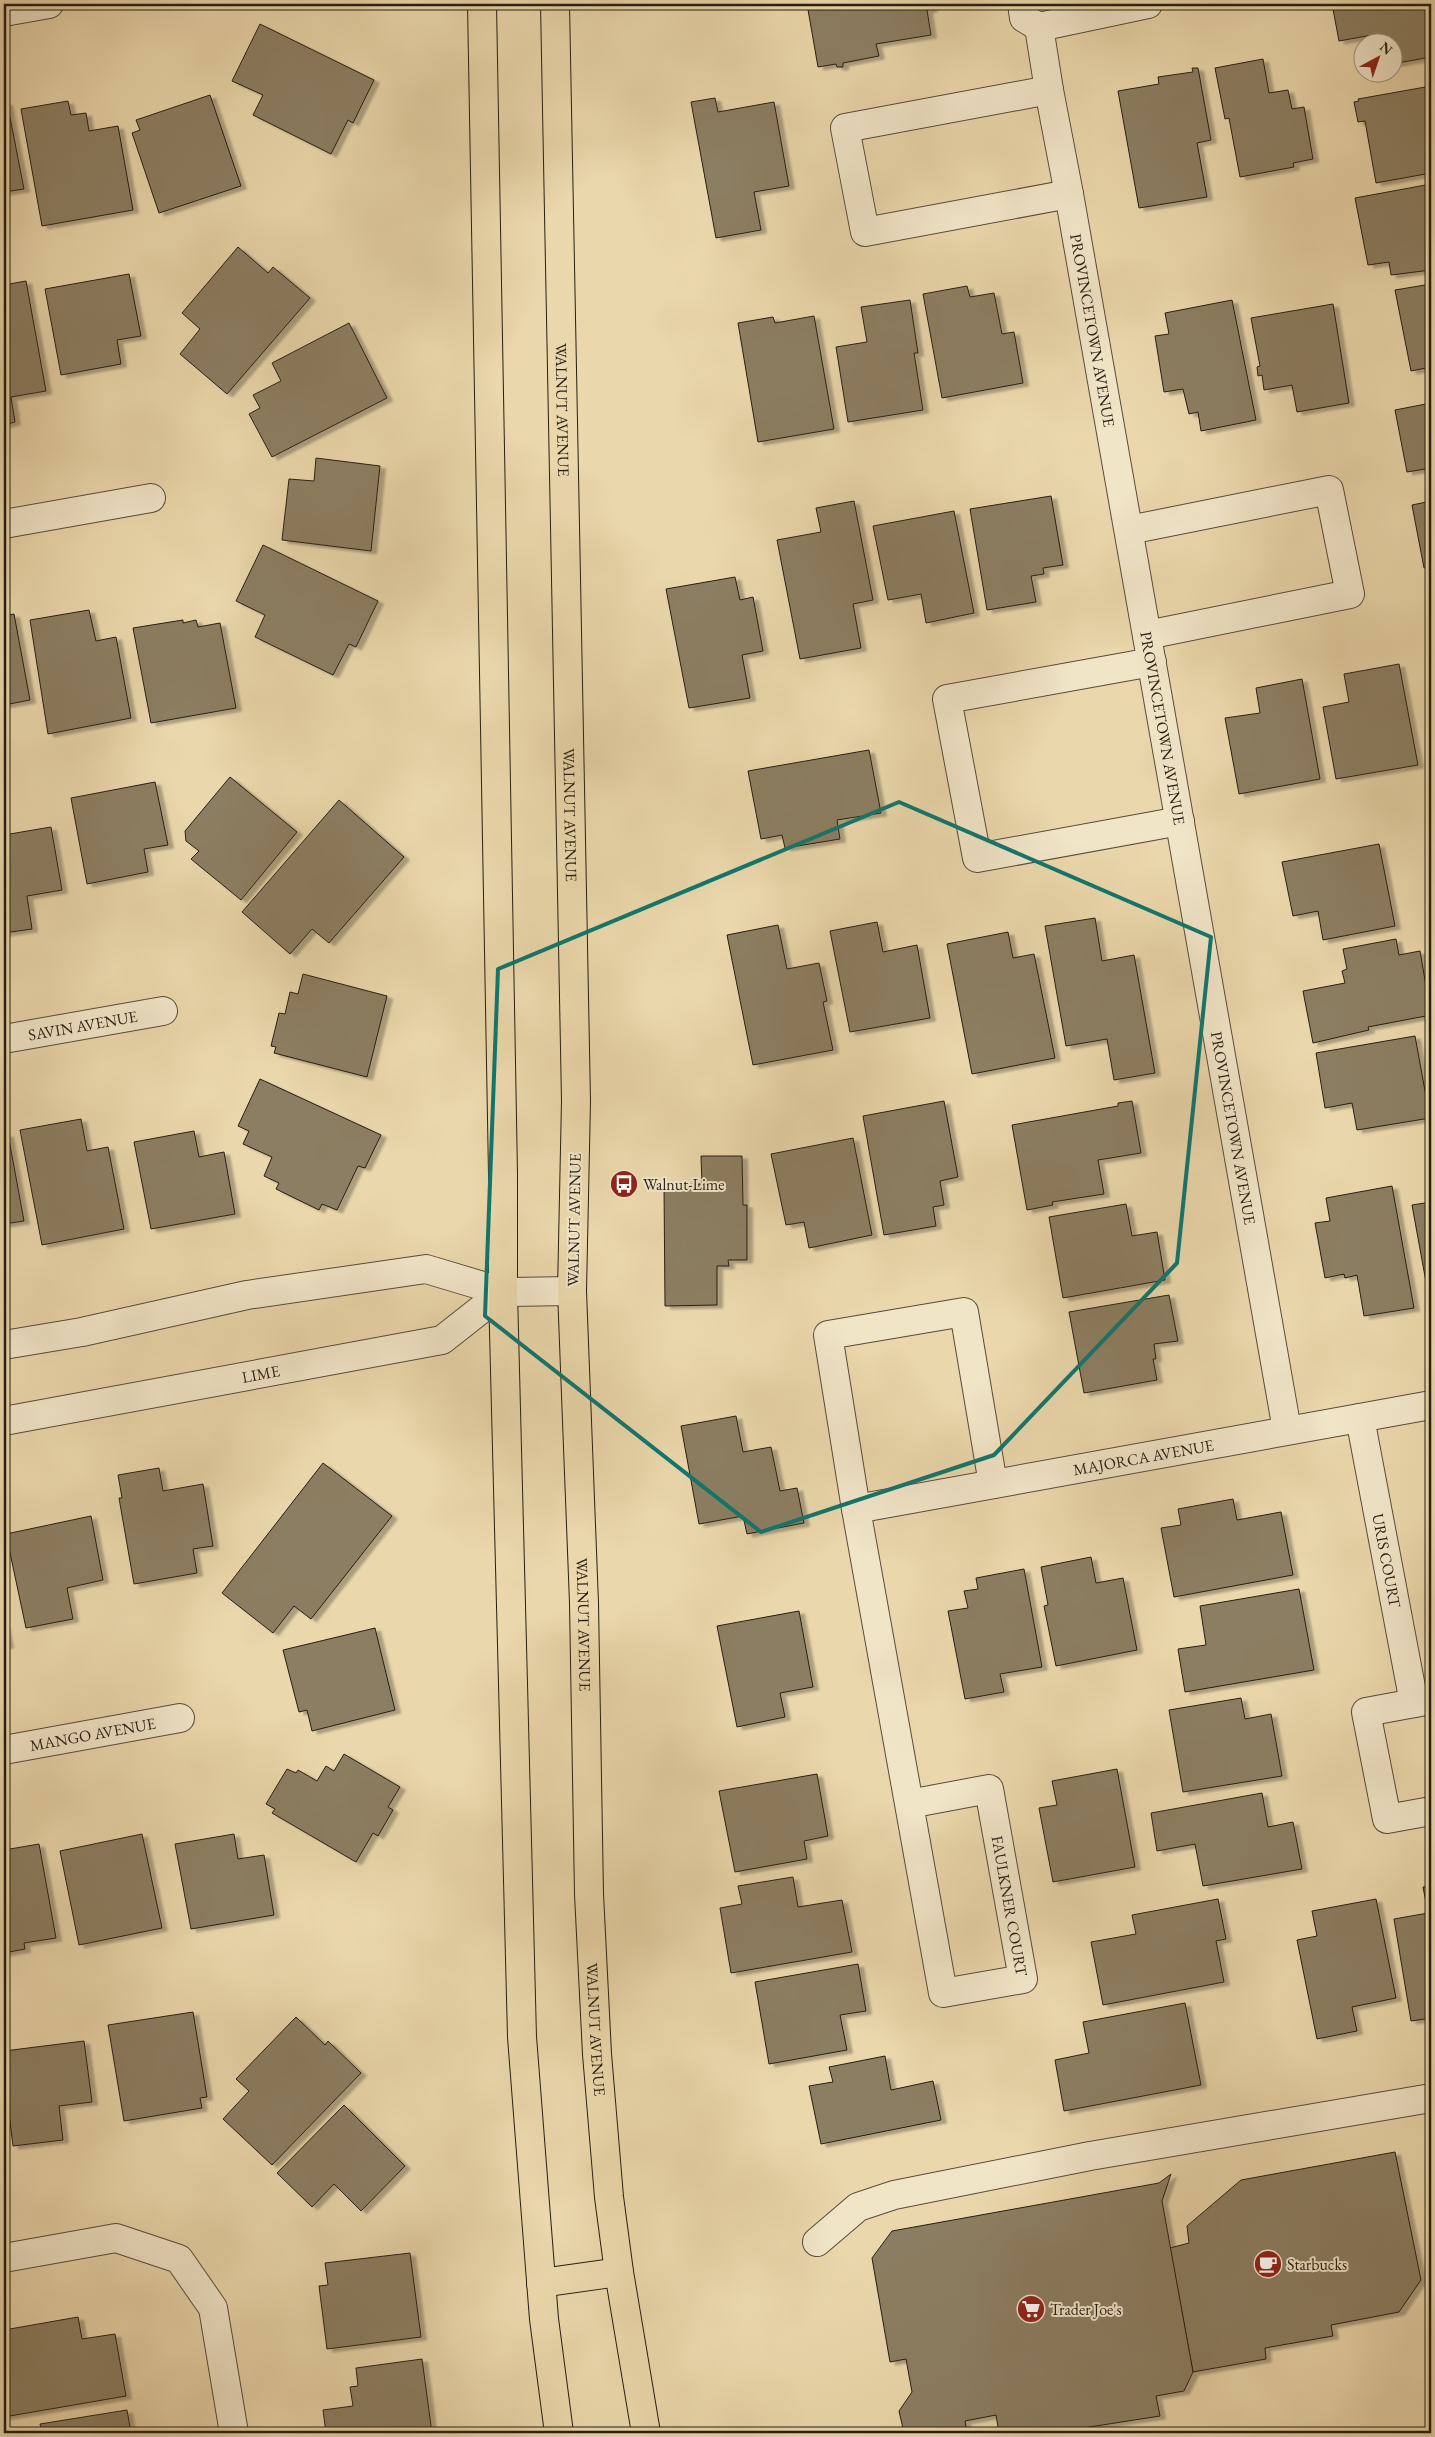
<svg xmlns="http://www.w3.org/2000/svg" width="1435" height="2437" font-family="'EB Garamond',serif">
<style>
.building{fill:#8c7e62;stroke:#271e13;filter:url(#shadow)}
.lines{fill:none;stroke-linecap:round;stroke-linejoin:round}
.minor-casing{stroke:#584c39;stroke-width:30}
.major-casing{stroke:#271e13;stroke-width:30}
.minor{stroke:#f1e5c8;stroke-width:28}
.major{stroke:#ead7ab;stroke-width:28}
.marked{fill:none;stroke:#0f766e;stroke-width:4;stroke-linejoin:round}
.labels{text-anchor:middle;dominant-baseline:central;stroke-width:4;stroke-linejoin:round;paint-order:stroke}
.street-label{font-size:16px;fill:#271e13;stroke:#f1e5c8}
.poi-label{font-size:16px;fill:#271e13;stroke:#f1e5c8;text-anchor:start}
</style>
<defs>
<filter id="shadow"><feDropShadow dx="5.5" dy="3" stdDeviation="1" flood-color="#0004"/></filter>
</defs>
<rect width="100%" height="100%" fill="#ead7ab"/>
<filter id="stains"><feTurbulence type="fractalNoise" baseFrequency=".004" numOctaves="4"/><feColorMatrix values="0 0 0 0 .2 0 0 0 0 .09 0 0 0 0 .02 0 0 0 .5 -.17"/></filter>
<radialGradient id="worn" r=".72"><stop offset=".6" stop-color="#630" stop-opacity="0"/><stop offset="1" stop-color="#630" stop-opacity=".3"/></radialGradient>
<g class="building">
<polygon points="807,4 932,4 933,8 927,10 931,35 876,44 879,56 843,63 843,67 837,67 836,64 818,67"/>
<polygon points="1332,4 1431,4 1431,57 1392,64 1392,42 1373,42 1372,35 1339,41"/>
<polygon points="260,24 374,80 353,123 348,120 331,154 253,115 263,95 232,81"/>
<polygon points="1263,59 1269,93 1288,90 1292,109 1304,107 1313,159 1293,163 1294,167 1240,177 1229,118 1225,119 1215,68"/>
<polygon points="1192,68 1198,68 1211,140 1197,143 1207,197 1139,208 1118,91 1159,84 1158,77 1193,72"/>
<polygon points="1431,86 1431,173 1376,183 1365,121 1358,122 1354,102 1359,101 1358,99"/>
<polygon points="210,95 241,186 159,213 132,133 140,130 136,120"/>
<polygon points="715,98 718,112 774,102 789,186 754,192 761,230 716,238 691,102"/>
<polygon points="68,101 71,115 86,113 89,131 118,126 133,210 42,226 21,109"/>
<polygon points="7,102 24,189 4,192 4,103"/>
<polygon points="1431,184 1431,270 1391,275 1389,262 1368,265 1355,198"/>
<polygon points="238,247 268,273 273,267 310,298 227,394 180,354 200,329 182,313"/>
<polygon points="129,274 141,336 117,340 121,364 61,375 45,289"/>
<polygon points="26,281 46,391 11,397 15,422 4,425 4,285"/>
<polygon points="1431,284 1431,367 1411,371 1395,290"/>
<polygon points="967,286 970,297 994,293 1002,334 1014,332 1023,383 942,398 923,294"/>
<polygon points="910,300 918,353 914,353 923,410 848,422 836,347 867,342 861,307"/>
<polygon points="1232,300 1256,420 1201,431 1198,412 1189,414 1183,389 1164,392 1155,336 1169,334 1165,313"/>
<polygon points="1333,304 1349,403 1297,412 1292,385 1264,390 1262,375 1258,376 1257,367 1260,366 1251,318"/>
<polygon points="814,316 834,429 758,442 738,323 773,317 775,323"/>
<polygon points="349,323 387,398 272,457 249,414 260,408 253,395 281,381 272,363"/>
<polygon points="1431,403 1431,468 1407,472 1395,410"/>
<polygon points="316,458 380,466 371,551 282,540 289,479 314,481"/>
<polygon points="1051,496 1063,565 1043,568 1044,574 1031,576 1036,602 987,610 970,509"/>
<polygon points="854,501 873,600 853,604 861,648 800,659 777,540 821,532 816,508"/>
<polygon points="1431,501 1431,567 1424,568 1412,505"/>
<polygon points="954,511 974,613 926,623 921,594 888,600 873,526"/>
<polygon points="263,545 378,601 356,647 349,644 333,675 255,637 265,615 236,601"/>
<polygon points="735,577 740,600 753,597 763,651 742,655 750,698 689,708 666,589"/>
<polygon points="1431,579 1431,604 1427,580"/>
<polygon points="89,610 96,641 116,637 131,718 48,734 30,620"/>
<polygon points="14,614 30,700 4,705 4,616"/>
<polygon points="183,620 183,623 196,620 198,627 220,623 236,708 151,723 133,628"/>
<polygon points="1399,664 1418,765 1336,779 1323,707 1349,702 1344,674"/>
<polygon points="1302,679 1320,779 1239,794 1225,718 1260,713 1256,688"/>
<polygon points="869,750 881,813 837,820 840,839 785,848 782,835 761,839 748,771"/>
<polygon points="230,777 297,832 241,900 191,859 199,851 186,841 185,831"/>
<polygon points="155,782 168,845 144,849 148,872 87,884 71,798"/>
<polygon points="339,800 404,857 329,943 312,929 290,954 242,912"/>
<polygon points="51,827 62,890 27,896 32,929 4,933 4,835"/>
<polygon points="1379,844 1395,926 1323,940 1318,911 1293,916 1282,862"/>
<polygon points="1095,918 1102,961 1134,955 1155,1073 1114,1080 1107,1039 1066,1046 1045,926"/>
<polygon points="877,922 883,952 917,945 930,1018 850,1032 830,931"/>
<polygon points="778,925 787,969 819,963 827,1001 823,1002 833,1050 753,1065 727,935"/>
<polygon points="1008,932 1013,958 1034,954 1055,1058 972,1074 947,944"/>
<polygon points="1396,939 1399,955 1420,951 1431,1015 1368,1027 1369,1030 1313,1043 1303,991 1345,983 1342,971 1347,969 1343,949"/>
<polygon points="303,974 387,996 367,1077 274,1053 276,1047 271,1046 279,1013 285,1014 290,992 298,994"/>
<polygon points="1415,1036 1430,1118 1357,1130 1352,1103 1325,1108 1316,1053"/>
<polygon points="260,1079 381,1135 365,1168 358,1166 337,1210 322,1204 319,1210 276,1189 279,1183 264,1176 272,1157 243,1144 249,1131 238,1126"/>
<polygon points="944,1101 958,1177 940,1181 944,1205 933,1207 936,1226 884,1235 863,1116"/>
<polygon points="1132,1101 1141,1153 1098,1160 1104,1194 1052,1202 1053,1205 1027,1210 1012,1125 1118,1106 1118,1103"/>
<polygon points="81,1119 87,1151 108,1147 124,1229 42,1245 20,1130"/>
<polygon points="194,1131 199,1157 224,1152 235,1214 151,1229 134,1142"/>
<polygon points="8,1134 24,1221 4,1224 4,1135"/>
<polygon points="853,1138 872,1235 809,1248 804,1222 786,1225 771,1154"/>
<polygon points="701,1156 742,1156 743,1205 747,1205 747,1260 728,1260 729,1266 717,1266 717,1305 665,1306 664,1185 702,1184"/>
<polygon points="1392,1186 1414,1308 1364,1316 1357,1275 1345,1278 1344,1274 1325,1278 1315,1223 1330,1221 1326,1198"/>
<polygon points="1431,1202 1431,1304 1430,1304 1412,1205"/>
<polygon points="1126,1204 1132,1236 1157,1232 1165,1280 1063,1298 1049,1217"/>
<polygon points="1169,1295 1178,1341 1154,1344 1156,1359 1153,1359 1157,1380 1084,1393 1069,1312"/>
<polygon points="736,1416 743,1452 771,1447 780,1491 797,1488 804,1523 747,1534 743,1516 699,1524 681,1426"/>
<polygon points="323,1463 392,1516 311,1619 294,1606 273,1633 222,1593"/>
<polygon points="159,1468 163,1491 203,1484 213,1546 193,1549 197,1573 134,1584 119,1498 122,1498 118,1475"/>
<polygon points="1233,1499 1237,1520 1281,1512 1293,1575 1174,1597 1161,1528 1181,1525 1178,1509"/>
<polygon points="91,1516 103,1580 67,1588 73,1619 26,1628 6,1534"/>
<polygon points="1091,1557 1096,1583 1123,1578 1137,1650 1056,1666 1044,1606 1048,1605 1041,1567"/>
<polygon points="1024,1569 1042,1667 1000,1674 1004,1692 965,1699 948,1611 968,1608 964,1591 978,1589 976,1578"/>
<polygon points="1299,1589 1314,1670 1185,1692 1178,1649 1206,1645 1200,1606"/>
<polygon points="799,1611 813,1687 780,1693 785,1717 737,1727 717,1626"/>
<polygon points="4,1625 8,1645 4,1646"/>
<polygon points="375,1628 395,1710 312,1731 307,1710 299,1712 283,1650"/>
<polygon points="1241,1698 1245,1719 1271,1714 1282,1776 1183,1792 1169,1710"/>
<polygon points="344,1754 400,1787 388,1807 393,1810 378,1836 373,1833 356,1862 272,1813 275,1809 266,1804 287,1769 296,1773 298,1770 317,1781 326,1766 334,1771"/>
<polygon points="1117,1769 1135,1867 1053,1882 1039,1808 1057,1805 1052,1781"/>
<polygon points="817,1774 828,1836 804,1841 807,1859 735,1872 719,1791"/>
<polygon points="1262,1793 1268,1827 1293,1822 1302,1869 1203,1886 1195,1844 1157,1851 1151,1813"/>
<polygon points="142,1834 162,1928 79,1945 60,1851"/>
<polygon points="234,1834 238,1859 264,1855 274,1915 191,1929 175,1844"/>
<polygon points="39,1844 56,1938 24,1943 25,1949 4,1953 4,1850"/>
<polygon points="793,1877 798,1907 842,1900 852,1952 731,1973 720,1908 742,1904 738,1886"/>
<polygon points="1431,1886 1431,2018 1411,2021 1394,1919 1428,1913 1423,1887"/>
<polygon points="1218,1899 1226,1939 1216,1941 1224,1982 1103,2005 1091,1942 1136,1934 1132,1915"/>
<polygon points="1376,1899 1396,1998 1352,2007 1357,2031 1317,2039 1297,1940 1317,1936 1312,1911"/>
<polygon points="858,1964 866,2011 840,2015 847,2050 769,2064 755,1982"/>
<polygon points="1185,2003 1201,2085 1064,2111 1055,2060 1089,2053 1083,2022"/>
<polygon points="193,2012 207,2097 200,2098 202,2108 124,2121 108,2025"/>
<polygon points="296,2017 325,2045 328,2041 361,2073 272,2165 223,2119 249,2091 236,2079"/>
<polygon points="84,2041 92,2102 59,2106 63,2140 13,2146 4,2073 4,2051"/>
<polygon points="885,2056 891,2090 933,2081 941,2120 821,2144 809,2086 833,2082 829,2067"/>
<polygon points="344,2105 405,2166 361,2211 334,2184 312,2207 277,2173"/>
<polygon points="1395,2152 1421,2280 1399,2312 1331,2325 1333,2336 1265,2348 1266,2359 1193,2372 1170,2248 1189,2243 1187,2226 1241,2180"/>
<polygon points="1171,2174 1162,2201 1193,2372 1184,2391 1156,2396 1160,2416 1051,2433 999,2433 996,2415 965,2421 966,2427 963,2433 904,2433 899,2411 912,2392 906,2359 890,2362 872,2258 892,2231 1159,2183"/>
<polygon points="410,2253 421,2337 327,2349 319,2286 328,2285 325,2263"/>
<polygon points="78,2317 82,2339 115,2334 126,2396 4,2417 4,2330"/>
<polygon points="422,2359 432,2433 326,2433 323,2410 353,2406 350,2387 358,2386 356,2368"/>
<polygon points="127,2410 131,2433 14,2433 41,2428 40,2424"/>
</g>
<g class="lines">
<defs>
<g id="minor">
<polyline points="1022,4 1024,18 1039,27 1148,4"/>
<polyline points="4,12 49,4"/>
<path id="s1" d="M 1039,27 L 1049,90 L 1069,194 L 1287,1430"/>
<polyline points="1049,90 845,128 865,232 1069,194"/>
<polyline points="4,524 151,498"/>
<polyline points="1129,530 1329,490 1350,594 1147,635"/>
<polyline points="1152,662 947,699 977,858 1180,821"/>
<path id="s2" d="M 4,1039 L 163,1011"/>
<polyline points="4,1345 82,1332 247,1295 426,1269 503,1292 572,1291"/>
<path id="s3" d="M 1360,1418 L 1414,1703"/>
<path id="s4" d="M 4,1421 L 442,1340 L 503,1292"/>
<path id="s5" d="M 856,1509 L 1431,1405"/>
<polyline points="1431,1700 1366,1712 1387,1819 1431,1811"/>
<path id="s6" d="M 4,1750 L 180,1718"/>
<path id="s7" d="M 909,1804 L 989,1789 L 1023,1979 L 943,1993 L 856,1509 L 828,1335 L 964,1312 L 993,1484"/>
<polyline points="817,2242 858,2207 894,2195 1090,2156 1431,2098"/>
<polyline points="4,2258 116,2238 179,2259 213,2308 234,2433"/>
</g>
<g id="major">
<polyline points="482,4 503,1174 503,1292 522,2037 544,2319 559,2433"/>
<path id="s8" d="M 555,4 L 576,1101 L 572,1291 L 584,1603 L 589,1894 L 597,2054 L 609,2197 L 619,2272 L 646,2433"/>
<polyline points="541,2283 619,2272"/>
</g>
</defs>
<use href="#minor" class="minor-casing"/>
<use href="#major" class="major-casing"/>
<use href="#minor" class="minor"/>
<use href="#major" class="major"/>
</g>
<path class="marked" d="M 899,802 L 1211,937 L 1177,1263 L 994,1455 L 761,1532 L 485,1316 L 498,969 Z"/>
<defs>
<symbol id="bus-disc" viewBox="-11 -11 22 22"><circle r="9.5" fill="#8f2418" stroke="#f1e5c8"/><path d="M-5-6H5V4H4V6H2V4H-2V6H-4V4H-5ZM-3.5-4V0h7V-4ZM-3.5 1.2v1.5H-2V1.2ZM2 1.2v1.5H3.5V1.2Z" fill="#fff"/></symbol>
<symbol id="cafe-disc" viewBox="-11 -11 22 22"><circle r="9.5" fill="#8f2418" stroke="#f1e5c8"/><path d="M-5.5-4.5H6V0H3Q3 3.5 0 3.5H-2.5Q-5.5 3.5-5.5 0ZM3-3.2v2h1.7v-2ZM-6 4.5H4V6H-6Z" fill="#fff"/></symbol>
<symbol id="supermarket-disc" viewBox="-11 -11 22 22"><circle r="9.5" fill="#8f2418" stroke="#f1e5c8"/><path d="M-6-5.5h2.5l.6 2H6L4.5 2H-2.5L-4.4-4H-6ZM-1.5 3.2a1.3 1.3 0 1 0 .1 0ZM3 3.2a1.3 1.3 0 1 0 .1 0Z" fill="#fff"/></symbol>
</defs>
<g fill-rule="evenodd">
<use href="#bus-disc" x="608" y="1168" width="32" height="32"/>
<use href="#cafe-disc" x="1252" y="2248" width="32" height="32"/>
<use href="#supermarket-disc" x="1015" y="2293" width="32" height="32"/>
</g>
<g class="labels">
<g class="street-label">
<text stroke="none"><textPath href="#s1" startOffset="308">PROVINCETOWN AVENUE</textPath></text>
<text stroke="none"><textPath href="#s8" startOffset="406">WALNUT AVENUE</textPath></text>
<text stroke="none"><textPath href="#s1" startOffset="712">PROVINCETOWN AVENUE</textPath></text>
<text stroke="none"><textPath href="#s8" startOffset="811">WALNUT AVENUE</textPath></text>
<text stroke="none"><textPath href="#s2" startOffset="80">SAVIN AVENUE</textPath></text>
<text stroke="none"><textPath href="#s1" startOffset="1118">PROVINCETOWN AVENUE</textPath></text>
<text transform="translate(574 1220) rotate(-89)">WALNUT AVENUE</text>
<text stroke="none"><textPath href="#s4" startOffset="261">LIME</textPath></text>
<text stroke="none"><textPath href="#s5" startOffset="292">MAJORCA AVENUE</textPath></text>
<text stroke="none"><textPath href="#s3" startOffset="145">URIS COURT</textPath></text>
<text stroke="none"><textPath href="#s8" startOffset="1621">WALNUT AVENUE</textPath></text>
<text stroke="none"><textPath href="#s6" startOffset="90">MANGO AVENUE</textPath></text>
<text stroke="none"><textPath href="#s7" startOffset="200">FAULKNER COURT</textPath></text>
<text stroke="none"><textPath href="#s8" startOffset="2026">WALNUT AVENUE</textPath></text>
</g>
<g class="poi-label">
<text x="643" y="1184">Walnut-Lime</text>
<text x="1287" y="2264">Starbucks</text>
<text x="1050" y="2309">Trader Joe's</text>
</g>
</g>
<rect width="1435" height="2437" fill="none" stroke="#ead7ab" stroke-width="20"/>
<rect x="5" y="5" width="1425" height="2427" fill="none" stroke="#271e13" stroke-width="2.5"/>
<rect x="10" y="10" width="1415" height="2417" fill="none" stroke="#271e13"/>
<g transform="translate(1378 58) rotate(40)"><circle r="24" fill="#f1e5c8" stroke="#a09580"/>
<path d="M0-4L9 19L0 12L-9 19Z" fill="#8f2418"/>
<text y="-8" font-size="14" font-weight="bold" text-anchor="middle" fill="#271e13">N</text>
</g>
<rect width="100%" height="100%" filter="url(#stains)"/>
<rect width="100%" height="100%" fill="url(#worn)"/>
</svg>
